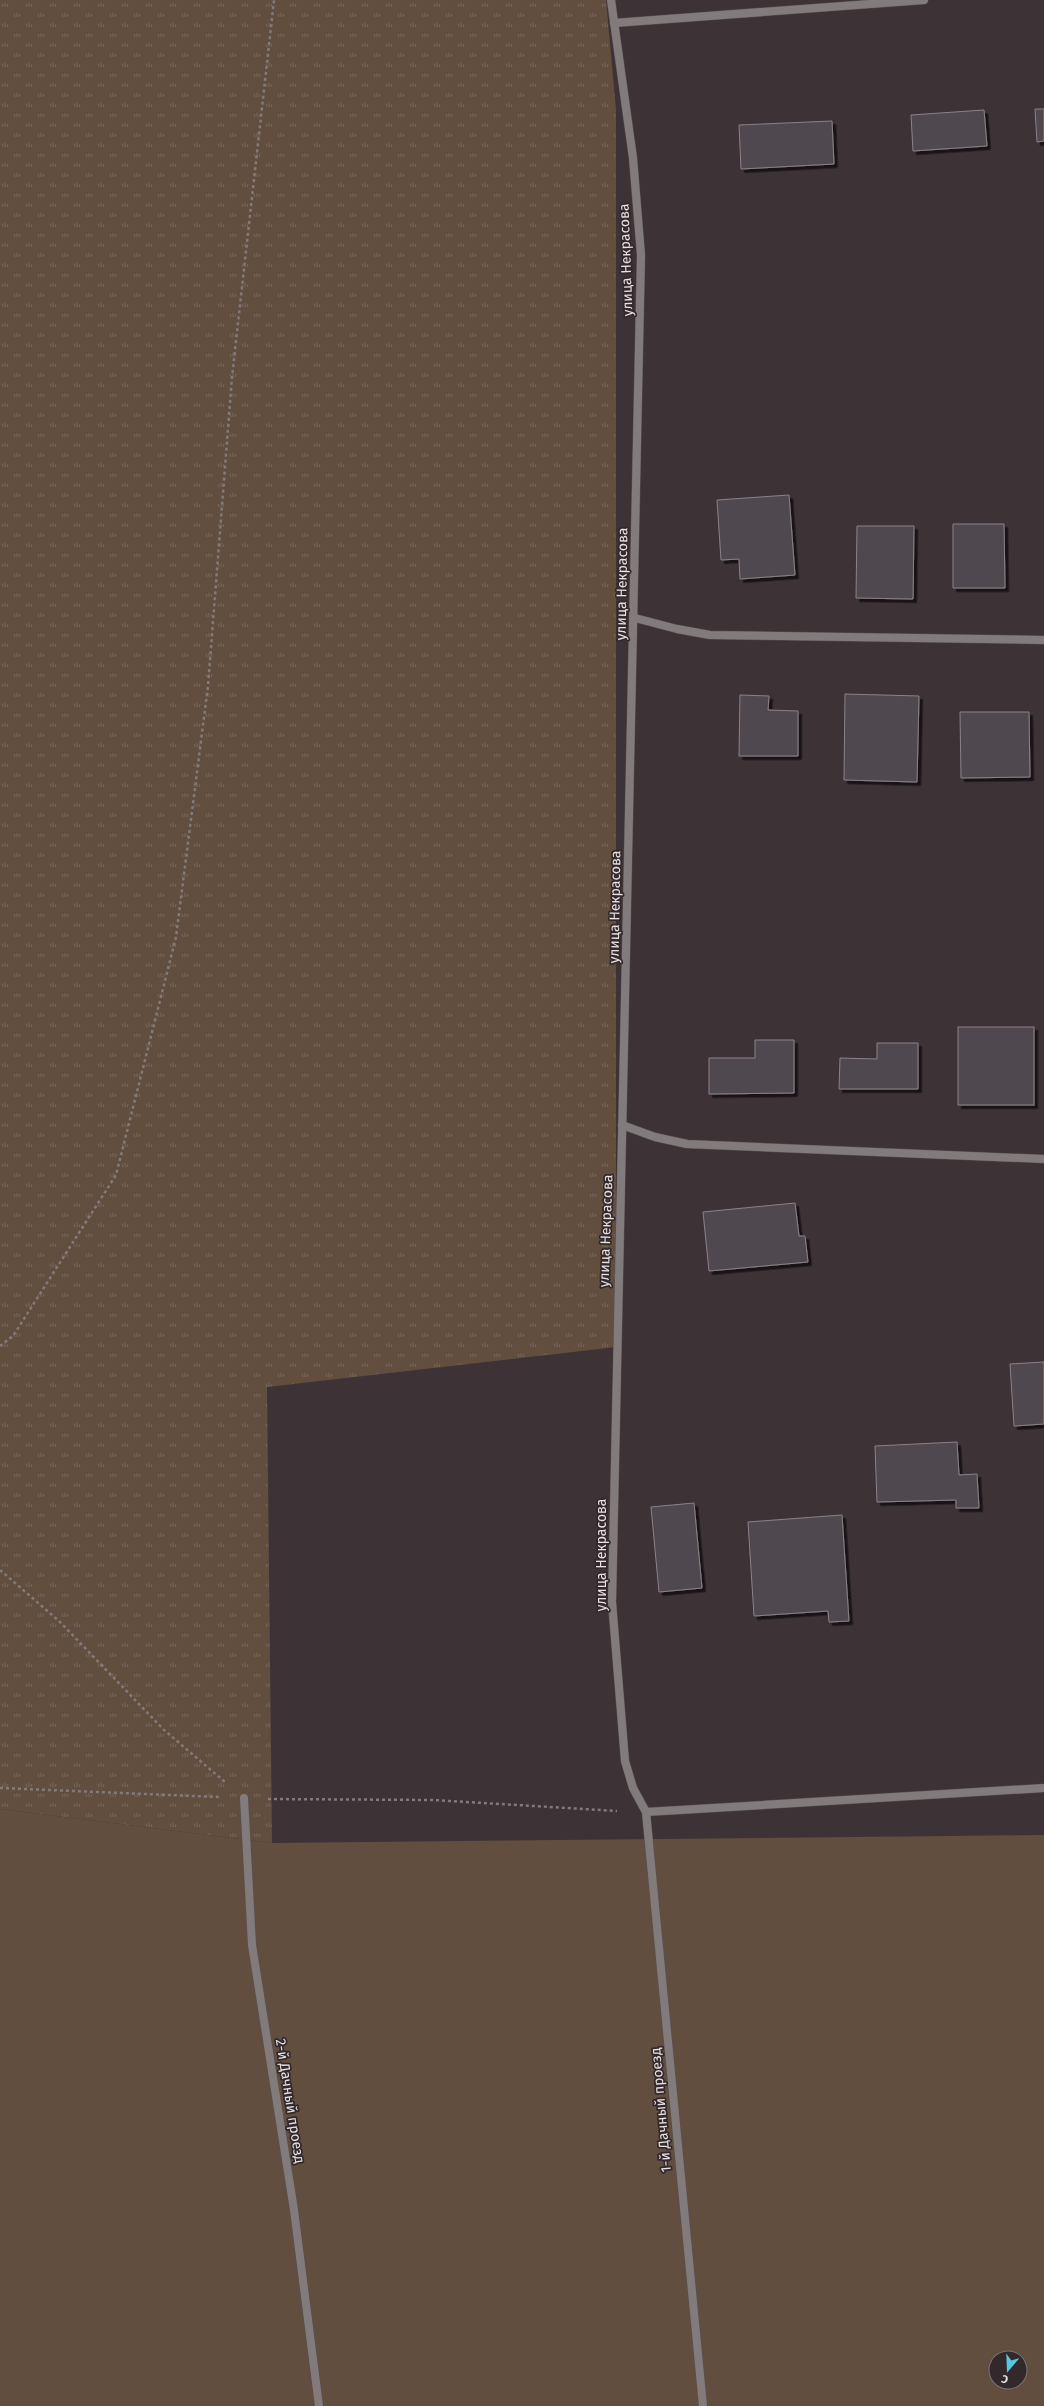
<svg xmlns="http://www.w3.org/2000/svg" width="1044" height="2406" font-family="'Fira Sans',sans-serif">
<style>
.grass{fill:url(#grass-tufts)}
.green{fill:#614e3f;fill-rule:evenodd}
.building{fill:#50484f;stroke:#8b8289;filter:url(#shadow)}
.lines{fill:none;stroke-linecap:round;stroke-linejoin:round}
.lane-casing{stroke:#584f52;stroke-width:9}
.street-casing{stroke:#584f52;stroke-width:9}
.path{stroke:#827a7c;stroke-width:2.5;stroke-dasharray:3 3;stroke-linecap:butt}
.lane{stroke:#817c7b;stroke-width:8}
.street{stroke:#817c7b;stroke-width:8}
.labels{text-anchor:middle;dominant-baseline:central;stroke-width:3.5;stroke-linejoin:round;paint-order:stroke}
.street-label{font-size:14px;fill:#e8e2e3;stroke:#33292c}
</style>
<defs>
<pattern id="grass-tufts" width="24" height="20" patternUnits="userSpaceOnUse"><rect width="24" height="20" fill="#614e3f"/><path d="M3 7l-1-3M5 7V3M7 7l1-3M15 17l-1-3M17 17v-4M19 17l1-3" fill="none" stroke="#78675b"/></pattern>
<filter id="shadow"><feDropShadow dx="3.5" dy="3.5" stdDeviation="0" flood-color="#0009"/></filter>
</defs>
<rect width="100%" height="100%" fill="#3d3336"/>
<polygon class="grass" points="0,0 606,0 616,110 616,1347 267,1387 272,1843 0,1809"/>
<path class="green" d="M 0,1809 L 272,1843 L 1044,1835 L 1044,2406 L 0,2406 ZM 996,2358 L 1020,2358 L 1020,2382 L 996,2382 Z"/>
<g class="building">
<polygon points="1035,109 1044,109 1044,141 1037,142"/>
<polygon points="984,110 987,146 913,151 911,115"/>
<polygon points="832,121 834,164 741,169 739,125"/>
<polygon points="789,495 795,575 740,579 739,559 721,560 717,500"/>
<polygon points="953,524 1004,524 1005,588 953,588"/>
<polygon points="857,526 914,526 913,599 856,598"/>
<polygon points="845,694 919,696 917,782 844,780"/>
<polygon points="740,695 769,696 768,710 798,711 798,756 739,756"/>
<polygon points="960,712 1029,712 1030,777 961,778"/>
<rect x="958" y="1027" width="76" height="78"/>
<polygon points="755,1040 794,1040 794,1093 709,1094 709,1058 755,1058"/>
<polygon points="877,1043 918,1043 918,1089 839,1089 840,1058 877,1059"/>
<polygon points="795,1203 799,1236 805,1236 808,1262 709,1271 703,1212"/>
<polygon points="1044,1362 1044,1424 1014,1426 1010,1364"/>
<polygon points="957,1442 959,1475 977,1474 979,1508 956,1508 956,1500 877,1502 875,1446"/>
<polygon points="694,1503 702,1588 659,1592 651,1507"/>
<polygon points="842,1515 849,1621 829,1622 828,1611 754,1616 748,1522"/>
</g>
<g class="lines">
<defs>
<g id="lane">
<polyline points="622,1125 655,1137 687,1144 1044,1159"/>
<polyline points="244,1798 252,1945 294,2210 319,2406"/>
<polyline points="646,1812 703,2406"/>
</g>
<g id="street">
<polyline points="611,0 633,158 641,255 612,1602 625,1761 633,1788 646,1812 1044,1788"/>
<polyline points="614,23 924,0"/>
<polyline points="635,618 677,629 710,635 1044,640"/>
</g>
</defs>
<use href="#lane" class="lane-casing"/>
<use href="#street" class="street-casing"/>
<g class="path">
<polyline points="0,1346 13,1336 116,1175 176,937 208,686 232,377 274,0"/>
<polyline points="0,1570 59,1621 164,1730 225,1782"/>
<polyline points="0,1788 219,1797"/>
<polyline points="268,1799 433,1800 617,1811"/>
</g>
<use href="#lane" class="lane"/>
<use href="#street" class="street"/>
</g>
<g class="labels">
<g class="street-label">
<text transform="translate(626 260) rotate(-92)">улица Некрасова</text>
<text transform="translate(622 584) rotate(-89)">улица Некрасова</text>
<text transform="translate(615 907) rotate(-89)">улица Некрасова</text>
<text transform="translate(606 1231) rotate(-88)">улица Некрасова</text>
<text transform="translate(601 1555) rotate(-90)">улица Некрасова</text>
<text transform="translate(290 2101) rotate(81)">2-й Дачный проезд</text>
<text transform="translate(661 2110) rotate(-95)">1-й Дачный проезд</text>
</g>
</g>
<g transform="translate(1008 2370) rotate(199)"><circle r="19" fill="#33292c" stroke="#7b7375"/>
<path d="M0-3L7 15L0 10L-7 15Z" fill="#56c9e1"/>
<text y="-6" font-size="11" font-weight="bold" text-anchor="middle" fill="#e8e2e3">С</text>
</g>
</svg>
